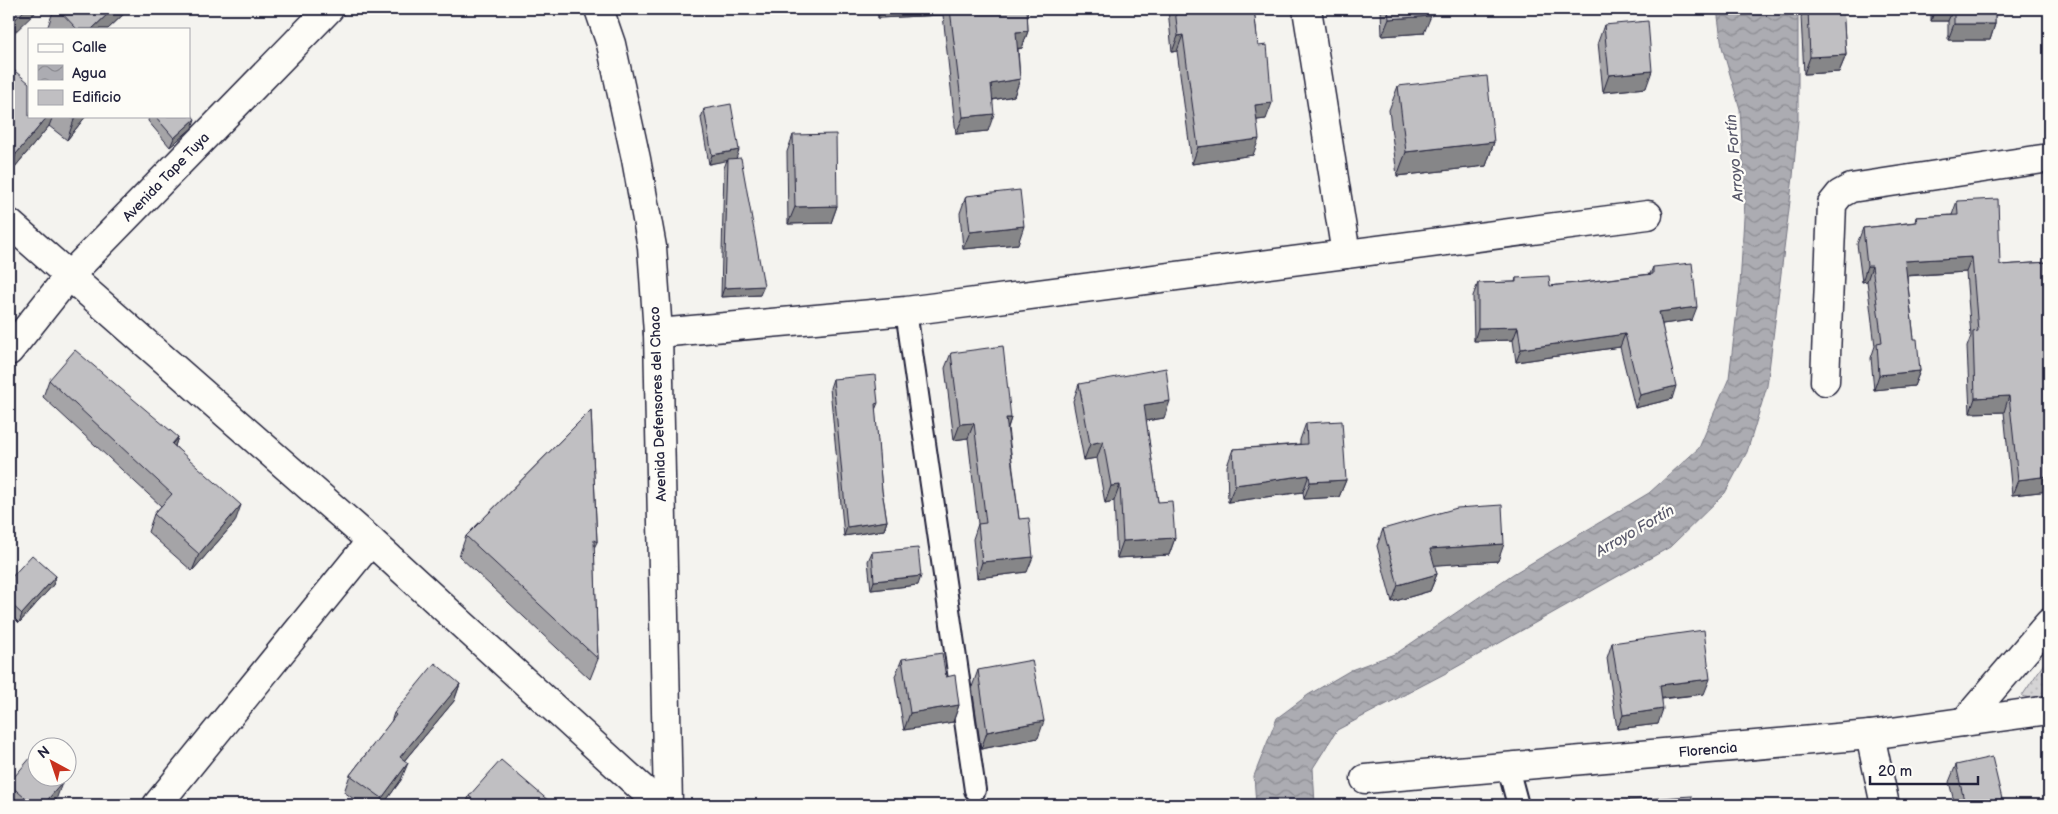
<svg xmlns="http://www.w3.org/2000/svg" width="2058" height="814" font-family="'Balsamiq Sans',sans-serif">
<style>
.park{fill:url(#park-dots);stroke:#7c7b88}
.water{fill:url(#water-waves);stroke:#757582}
.lines{fill:none;stroke-linecap:round;stroke-linejoin:round}
.service-casing{stroke:#22223b;stroke-width:24}
.minor-casing{stroke:#22223b;stroke-width:31}
.secondary-casing{stroke:#22223b;stroke-width:31}
.service{stroke:#fdfcf7;stroke-width:20}
.minor{stroke:#fdfcf7;stroke-width:28}
.secondary{stroke:#fdfcf7;stroke-width:28}
.wall{fill:#a5a4a7;stroke:#22223b}
.shaded-wall{fill:#868688;stroke:#22223b}
.building{fill:#c0bfc2;stroke:#22223b}
.labels{text-anchor:middle;dominant-baseline:central;stroke-width:4.5;stroke-linejoin:round;paint-order:stroke}
.street-label{font-size:14px;fill:#22223b;stroke:#fdfcf7}
.water-label{font-size:15px;font-style:italic;fill:#59596b;stroke:#fdfcf7}
</style>
<defs>
<pattern id="park-dots" width="8" height="8" patternUnits="userSpaceOnUse" patternTransform="scale(1.25)"><rect width="8" height="8" fill="#d5d4d5"/><path d="M2 2h.1M6 6h.1" fill="none" stroke="#b7b6b8" stroke-width="1.8" stroke-linecap="round"/></pattern>
<pattern id="water-waves" width="16" height="10" patternUnits="userSpaceOnUse" patternTransform="scale(1.25)"><rect width="16" height="10" fill="#acacb2"/><path d="M0 5q4-4 8 0t8 0" fill="none" stroke="#8c8c92"/></pattern>
</defs>
<rect width="100%" height="100%" fill="#f4f3ef"/>
<filter id="ink" filterUnits="userSpaceOnUse"><feTurbulence type="fractalNoise" baseFrequency=".02" numOctaves="2"/><feDisplacementMap in="SourceGraphic" scale="10" xChannelSelector="R" yChannelSelector="G"/><feConvolveMatrix kernelMatrix="1 2 1 2 8 2 1 2 1" color-interpolation-filters="sRGB"/></filter>
<g filter="url(#ink)">
<polygon class="park" points="2049,656 2049,695 2029,698 2022,696"/>
<polygon class="water" points="1717,9 1798,9 1798,120 1793,177 1767,386 1747,452 1725,493 1670,547 1446,673 1337,730 1313,768 1315,805 1256,805 1254,776 1277,718 1308,695 1351,670 1397,653 1513,574 1649,493 1699,448 1729,378 1740,286 1745,200 1740,109 1722,47"/>
<g class="lines">
<defs>
<g id="service">
<polyline points="906,311 975,790"/>
<polyline points="1508,768 1518,805"/>
</g>
<g id="minor">
<polyline points="1307,9 1346,254"/>
<polyline points="9,223 371,541 660,805"/>
<polyline points="658,333 906,311 1648,215"/>
<polyline points="9,351 68,277 329,9"/>
<polyline points="1825,381 1832,204 1840,194 1851,188 2049,158"/>
<polyline points="1964,722 2049,623"/>
<polyline points="1870,735 1885,805"/>
<polyline points="1365,779 1870,735 2049,710"/>
<polyline points="157,805 371,541"/>
</g>
<polyline id="secondary" points="599,9 611,44 636,159 652,247 658,333 668,805"/>
</defs>
<use href="#service" class="service-casing"/>
<use href="#minor" class="minor-casing"/>
<use href="#secondary" class="secondary-casing"/>
<use href="#service" class="service"/>
<use href="#minor" class="minor"/>
<use href="#secondary" class="secondary"/>
</g>
<g class="wall">
<polygon points="54,9 129,9 108,29 47,29"/>
<polygon points="877,9 1027,9 1028,31 1022,48 1018,49 1020,79 1014,96 993,100 988,131 956,134 943,15 878,18"/>
<polygon points="1168,9 1254,9 1266,119 1257,120 1253,155 1192,164 1177,51 1172,52"/>
<polygon points="1381,9 1430,9 1424,33 1382,36"/>
<polygon points="1804,9 1843,9 1846,55 1839,72 1804,74 1801,17"/>
<polygon points="1931,9 1995,9 1995,24 1990,40 1948,40 1948,21 1931,21"/>
<polygon points="1604,25 1646,88 1603,92 1598,42"/>
<polygon points="9,66 29,116 86,116 67,140 49,126 9,174"/>
<polygon points="1398,86 1494,142 1486,166 1397,176 1389,110"/>
<polygon points="704,109 736,158 760,295 721,297 724,168 727,160 709,164 701,118"/>
<polygon points="149,116 189,116 192,128 170,147 148,121"/>
<polygon points="793,135 837,206 831,223 788,224 787,152"/>
<polygon points="966,196 1018,244 963,249 960,213"/>
<polygon points="1957,201 2000,265 2049,262 2049,491 2012,495 2004,412 1970,413 1967,347 1971,336 1966,272 1907,276 1914,339 1920,371 1914,386 1874,390 1871,358 1875,346 1867,281 1862,282 1857,244 1863,228 1915,222 1916,217 1952,215"/>
<polygon points="1653,267 1692,320 1662,324 1672,399 1635,408 1620,347 1516,362 1513,340 1474,341 1473,296 1478,283 1515,282 1516,278 1550,286 1650,274"/>
<polygon points="951,353 1011,418 1008,428 1019,519 1027,572 977,578 973,539 978,524 968,438 954,440 945,368"/>
<polygon points="833,379 878,403 875,410 882,491 887,521 884,530 844,536 830,388"/>
<polygon points="49,380 178,437 175,446 235,522 192,571 148,532 154,514 161,506 43,397"/>
<polygon points="1079,384 1164,418 1146,421 1158,502 1175,538 1169,555 1117,558 1114,501 1105,503 1097,458 1084,460 1073,401"/>
<polygon points="591,410 597,542 594,548 598,659 590,679 459,556 466,536"/>
<polygon points="1306,423 1346,480 1339,497 1304,499 1303,492 1228,502 1227,466 1233,449 1300,444 1300,440"/>
<polygon points="1383,529 1498,561 1434,565 1437,574 1430,591 1392,602 1377,546"/>
<polygon points="872,552 918,585 871,590 868,561"/>
<polygon points="56,576 53,585 19,623 9,613 9,580"/>
<polygon points="1612,643 1704,694 1662,699 1658,724 1617,729 1607,658"/>
<polygon points="902,659 959,705 953,722 904,730 895,676"/>
<polygon points="978,670 1038,738 981,749 972,687"/>
<polygon points="460,684 454,701 404,761 401,780 383,805 362,805 344,792 350,775 391,722 394,713"/>
<polygon points="1956,765 2002,799 1999,805 1955,805 1949,782"/>
<polygon points="9,783 56,800 51,805 9,805"/>
<polygon points="469,796 550,802 549,805 466,805"/>
</g>
<g class="shaded-wall">
<polygon points="26,9 39,9 9,38 9,25"/>
<polygon points="113,9 129,9 108,29 92,29"/>
<polygon points="881,9 945,9 943,15 878,18"/>
<polygon points="1935,9 1953,9 1948,21 1931,21"/>
<polygon points="1431,16 1424,33 1382,36 1389,19"/>
<polygon points="1954,24 1995,24 1990,40 1948,40"/>
<polygon points="1028,31 1022,48 1010,49 1016,32"/>
<polygon points="1183,35 1177,51 1172,52 1178,36"/>
<polygon points="1846,55 1839,72 1804,74 1810,57"/>
<polygon points="1652,71 1646,88 1603,92 1609,75"/>
<polygon points="1020,79 1014,96 985,101 991,84"/>
<polygon points="1272,103 1266,119 1249,121 1255,105"/>
<polygon points="994,114 988,131 956,134 963,117"/>
<polygon points="48,116 53,116 49,126 9,174 16,154"/>
<polygon points="77,116 86,116 67,140 74,120"/>
<polygon points="195,119 192,128 170,147 174,138"/>
<polygon points="1259,139 1253,155 1192,164 1198,147"/>
<polygon points="1494,142 1486,166 1397,176 1406,152"/>
<polygon points="739,150 736,159 709,164 712,155"/>
<polygon points="837,206 831,223 788,224 795,207"/>
<polygon points="1024,226 1018,244 963,249 970,232"/>
<polygon points="1972,257 1966,272 1899,276 1905,261"/>
<polygon points="1867,266 1872,266 1867,281 1862,282"/>
<polygon points="764,286 760,295 721,297 724,288"/>
<polygon points="1697,307 1692,320 1655,325 1659,312"/>
<polygon points="1518,327 1513,340 1474,341 1478,328"/>
<polygon points="1625,334 1620,347 1516,362 1521,349"/>
<polygon points="1920,371 1914,386 1874,390 1879,375"/>
<polygon points="1676,386 1672,399 1635,408 1640,395"/>
<polygon points="2009,396 2004,412 1970,413 1975,398"/>
<polygon points="1170,401 1164,418 1138,422 1144,405"/>
<polygon points="1006,418 1011,418 1006,433"/>
<polygon points="974,423 968,438 954,440 960,424"/>
<polygon points="178,437 172,455 172,444"/>
<polygon points="1103,441 1097,458 1084,460 1090,444"/>
<polygon points="1309,475 1303,492 1228,502 1235,485"/>
<polygon points="2049,476 2049,491 2012,495 2018,480"/>
<polygon points="1346,480 1339,497 1304,499 1310,482"/>
<polygon points="1120,485 1114,501 1105,503 1111,486"/>
<polygon points="241,505 235,522 192,571 199,554"/>
<polygon points="887,521 884,530 844,536 847,527"/>
<polygon points="1175,538 1169,555 1117,558 1123,541"/>
<polygon points="1504,544 1498,561 1424,566 1430,549"/>
<polygon points="1033,557 1027,572 977,578 982,562"/>
<polygon points="1437,574 1430,591 1392,602 1398,585"/>
<polygon points="56,576 53,585 19,623 22,614"/>
<polygon points="921,576 918,585 871,590 874,581"/>
<polygon points="1710,679 1704,694 1655,699 1660,685"/>
<polygon points="460,684 454,701 393,774 400,757"/>
<polygon points="959,705 953,722 904,730 910,713"/>
<polygon points="1663,709 1658,724 1617,729 1623,715"/>
<polygon points="1044,721 1038,738 981,749 987,732"/>
<polygon points="408,763 401,780 383,805 379,805 382,798"/>
<polygon points="62,783 56,800 51,805 43,805"/>
<polygon points="2002,799 1999,805 1976,805"/>
</g>
<g class="building">
<polygon points="9,9 26,9 9,25"/>
<polygon points="58,9 113,9 92,29 77,29"/>
<polygon points="950,9 1027,9 1028,31 1016,32 1020,79 991,84 994,114 963,117"/>
<polygon points="1175,9 1254,9 1258,46 1267,45 1272,103 1255,105 1259,139 1198,147 1183,35 1178,36"/>
<polygon points="1388,9 1430,9 1431,16 1389,19"/>
<polygon points="1808,9 1843,9 1846,55 1810,57"/>
<rect x="1954" y="9" width="41" height="15"/>
<polygon points="1648,21 1652,71 1609,75 1604,25"/>
<polygon points="9,66 29,83 29,116 48,116 16,154 9,148"/>
<polygon points="1487,76 1494,142 1406,152 1398,86"/>
<polygon points="731,104 739,150 712,155 704,109"/>
<polygon points="189,112 195,119 174,138 155,116 189,116"/>
<polygon points="69,116 77,116 74,120"/>
<polygon points="836,134 837,206 795,207 793,135"/>
<polygon points="741,158 764,286 724,288 728,159"/>
<polygon points="1020,190 1024,226 970,232 966,196"/>
<polygon points="1998,199 2000,265 2049,262 2049,476 2018,480 2009,396 1975,398 1973,332 1978,331 1972,257 1905,261 1914,339 1917,339 1920,371 1879,375 1877,343 1882,342 1872,266 1867,266 1863,228 1917,222 1916,217 1958,215 1957,201"/>
<polygon points="1692,263 1697,307 1659,312 1676,386 1640,395 1625,334 1521,349 1518,327 1478,328 1478,283 1516,282 1516,278 1549,276 1550,286 1653,274 1653,267"/>
<polygon points="1003,346 1011,418 1006,418 1019,519 1029,518 1033,557 982,562 978,524 986,523 974,423 960,424 951,353"/>
<polygon points="75,350 178,437 172,444 241,505 199,554 154,514 172,494 49,380"/>
<polygon points="1166,368 1170,401 1144,405 1158,502 1172,501 1175,538 1123,541 1120,485 1111,486 1103,441 1090,444 1079,384"/>
<polygon points="875,375 878,403 875,404 882,491 887,521 847,527 833,379"/>
<polygon points="591,410 597,542 594,540 598,659 466,536"/>
<polygon points="1342,421 1346,480 1310,482 1309,475 1235,485 1233,449 1307,444 1306,423"/>
<polygon points="1502,505 1504,544 1430,549 1437,574 1398,585 1383,529 1457,508"/>
<polygon points="918,548 921,576 874,581 872,552"/>
<polygon points="32,555 56,576 22,614 9,602 9,580"/>
<polygon points="1704,630 1710,679 1660,685 1663,709 1623,715 1612,643"/>
<polygon points="942,653 946,677 955,675 959,705 910,713 902,659"/>
<polygon points="1032,660 1044,721 987,732 978,670"/>
<polygon points="435,663 460,684 400,757 408,763 382,798 350,775 396,715 394,713"/>
<polygon points="32,756 38,761 38,776 55,776 62,783 43,805 33,805 9,784 9,783"/>
<polygon points="1992,757 2002,799 1976,805 1965,805 1956,765"/>
<polygon points="501,760 550,802 547,805 479,805 469,796"/>
<polygon points="1692,796 1692,805 1628,805 1628,800"/>
</g>
</g>
<g class="labels">
<g class="street-label">
<text transform="translate(166 177) rotate(-46)">Avenida Tape Tuya</text>
<text transform="translate(658 404) rotate(-92)">Avenida Defensores del Chaco</text>
<text transform="translate(1708 750) rotate(-5)">Florencia</text>
</g>
<g class="water-label">
<text transform="translate(1735 158) rotate(-95)">Arroyo Fortín</text>
<text transform="translate(1635 531) rotate(-30)">Arroyo Fortín</text>
</g>
</g>
<rect width="2058" height="814" fill="none" stroke="#fdfcf7" stroke-width="30"/>
<rect x="15" y="15" width="2028" height="784" fill="none" stroke="#22223b" stroke-width="2" filter="url(#ink)"/>
<rect x="28" y="28" width="162" height="90" fill="#fdfcf7" stroke="#a5a5ac"/>
<rect x="38" y="44" width="25" height="8" fill="#fdfcf7" stroke="#a5a5ac"/>
<text x="72" y="52" font-size="15" fill="#22223b">Calle</text>
<rect x="38" y="65" width="25" height="15" fill="url(#water-waves)" stroke="#a5a5ac"/>
<text x="72" y="78" font-size="15" fill="#22223b">Agua</text>
<rect x="38" y="90" width="25" height="15" fill="#c0bfc2" stroke="#a5a5ac"/>
<text x="72" y="102" font-size="15" fill="#22223b">Edificio</text>
<g transform="translate(52 762) rotate(320)"><circle r="24" fill="#fdfcf7" stroke="#a5a5ac"/>
<path d="M0-4L9 19L0 12L-9 19Z" fill="#c8321e"/>
<text y="-8" font-size="14" font-weight="bold" text-anchor="middle" fill="#22223b">N</text>
</g>
<path d="M1870 776v8h108v-8" fill="none" stroke="#22223b" stroke-width="2.5"/>
<text x="1878" y="776" font-size="15" fill="#22223b" stroke="#fdfcf7" stroke-width="4" paint-order="stroke">20 m</text>
</svg>
